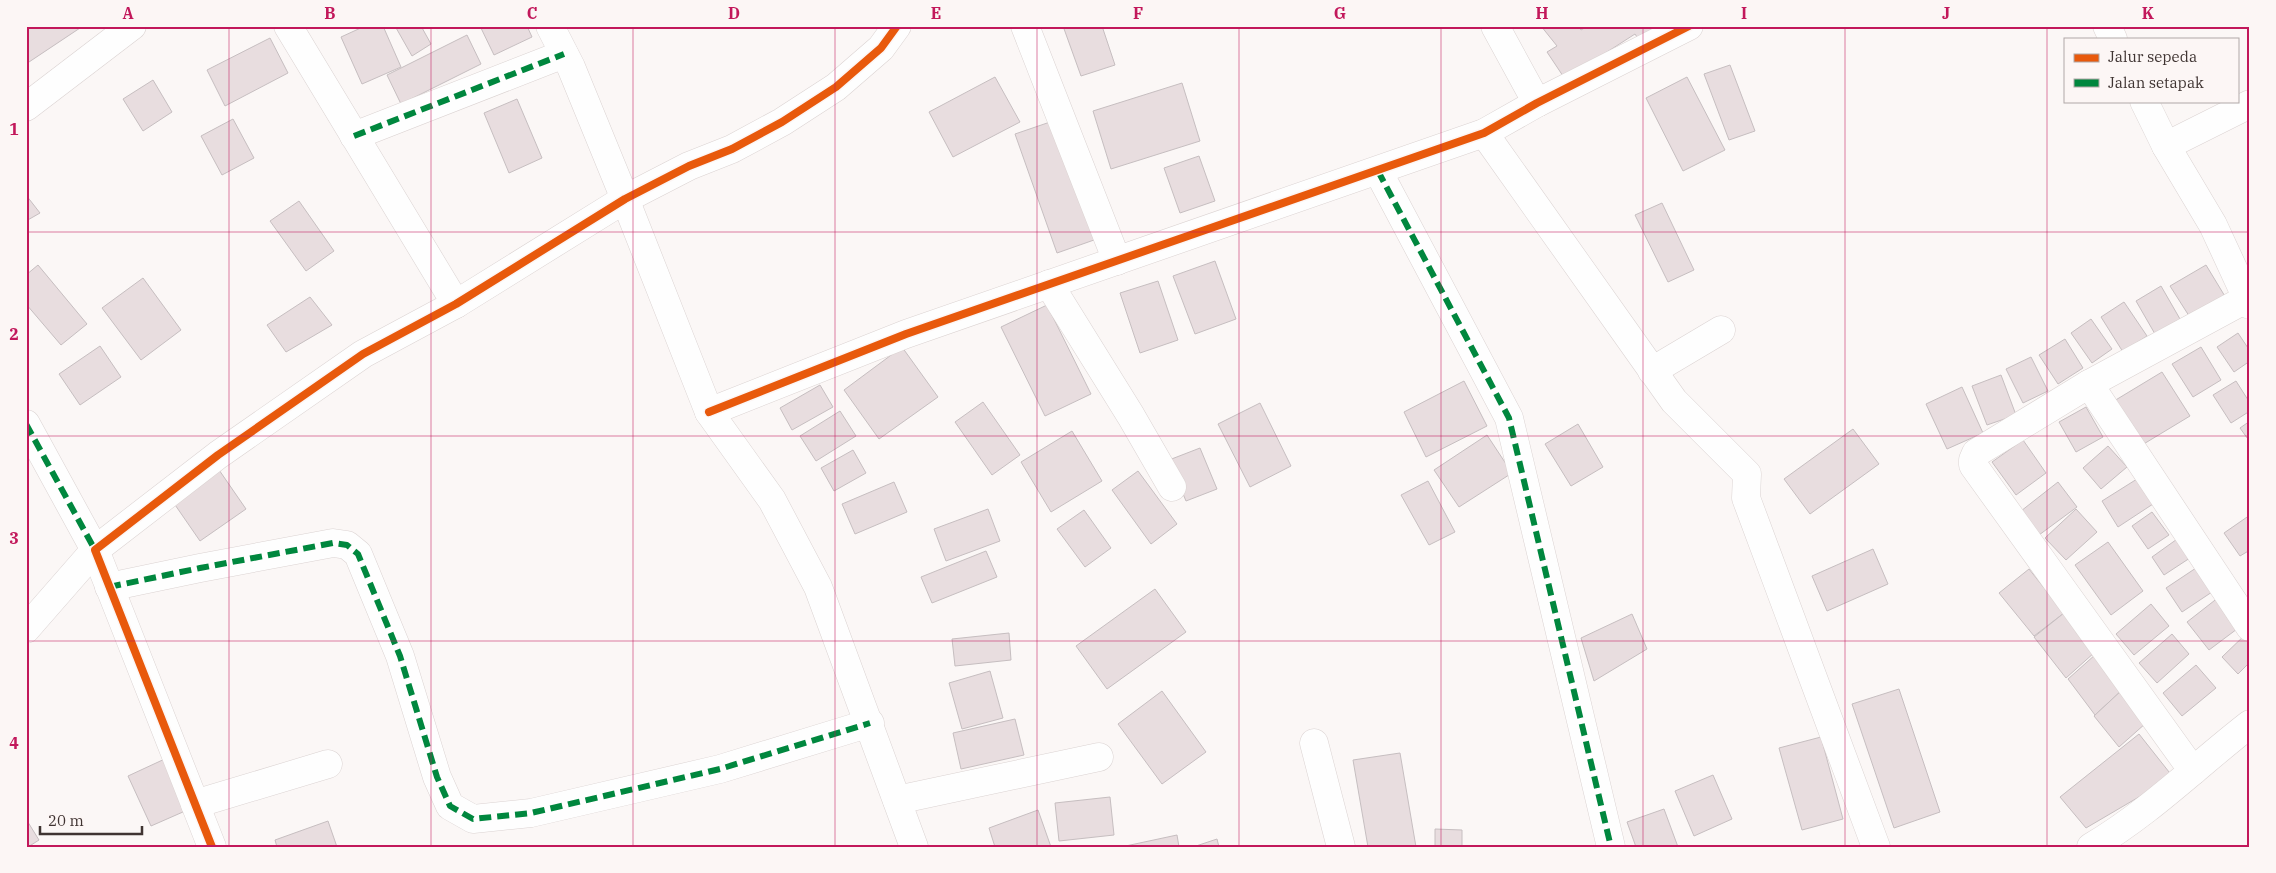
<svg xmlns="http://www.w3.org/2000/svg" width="2276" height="873" font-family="'IBM Plex Serif',serif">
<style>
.building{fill:#e8dddf;stroke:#c6bec0}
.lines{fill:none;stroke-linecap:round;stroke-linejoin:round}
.minor-casing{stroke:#dbd3d2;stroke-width:29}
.minor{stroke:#fefefe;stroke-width:28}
.quiet{stroke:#00873e;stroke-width:6;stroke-dasharray:12 6;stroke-linecap:butt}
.cycleway-casing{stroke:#fcf6f5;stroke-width:11}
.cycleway{stroke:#e8590c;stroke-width:8}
.grid{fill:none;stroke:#c2185b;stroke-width:1;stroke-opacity:0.55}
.neatline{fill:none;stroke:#c2185b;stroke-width:2}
.grid-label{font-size:16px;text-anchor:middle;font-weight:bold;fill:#c2185b}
</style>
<rect width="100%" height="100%" fill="#fbf7f6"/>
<g class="building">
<polygon points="26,26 83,26 26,64"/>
<polygon points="365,26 383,26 401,67 362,84 341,37"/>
<polygon points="395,26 421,26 431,44 412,56"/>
<polygon points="480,26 527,26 532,37 494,55"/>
<polygon points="1063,26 1102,26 1115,65 1081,76"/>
<polygon points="1541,26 1578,26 1581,30 1588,26 1649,26 1654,34 1641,43 1635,34 1565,79 1547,52 1557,46"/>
<polygon points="467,35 481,64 401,104 387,75"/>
<polygon points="270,38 288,73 225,106 207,70"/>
<polygon points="1730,65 1755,131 1729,140 1704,74"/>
<polygon points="995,77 1020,122 953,157 929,112"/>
<polygon points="1687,77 1725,150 1683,171 1646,98"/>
<polygon points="153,80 172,112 143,131 123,99"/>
<polygon points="1182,83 1200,141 1111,169 1093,111"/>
<polygon points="517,99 542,158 509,173 484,113"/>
<polygon points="233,119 254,158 222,175 201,136"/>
<polygon points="1053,121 1094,240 1057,253 1015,134"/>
<polygon points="1199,156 1215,201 1180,213 1164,168"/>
<polygon points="26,195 40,213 26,221"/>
<polygon points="299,201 334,251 306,271 270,221"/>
<polygon points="1662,203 1694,270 1668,282 1635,215"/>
<polygon points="1215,261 1236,319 1195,334 1173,276"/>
<polygon points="38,265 87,324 61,345 26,304 26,275"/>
<polygon points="2206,265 2226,298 2191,319 2170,286"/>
<polygon points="143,278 181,330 141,360 102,308"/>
<polygon points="1158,281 1178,340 1140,353 1120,293"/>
<polygon points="2161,286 2180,319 2155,334 2136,301"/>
<polygon points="310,297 332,325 286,352 267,325"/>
<polygon points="2124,302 2147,336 2123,352 2101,317"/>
<polygon points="1047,305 1091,394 1045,416 1001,327"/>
<polygon points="2091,319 2112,349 2092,363 2071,333"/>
<polygon points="2238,333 2250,351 2250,361 2234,372 2217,347"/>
<polygon points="2065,339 2083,368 2058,384 2039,355"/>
<polygon points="100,346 121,377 80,405 59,374"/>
<polygon points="902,347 938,397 879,439 844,390"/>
<polygon points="2201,347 2221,380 2193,397 2172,364"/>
<polygon points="2031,357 2048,391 2023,403 2006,369"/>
<polygon points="2162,372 2190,416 2142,445 2114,401"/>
<polygon points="2001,375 2016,415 1987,425 1972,386"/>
<polygon points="1464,381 1487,426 1426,457 1404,412"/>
<polygon points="2236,381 2250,403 2250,411 2231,423 2213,395"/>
<polygon points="820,385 833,407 792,430 780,408"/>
<polygon points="1962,387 1983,433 1947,449 1926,404"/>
<polygon points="983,402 1020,455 992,475 955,422"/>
<polygon points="1260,403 1291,466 1250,487 1218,424"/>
<polygon points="2086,407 2103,437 2076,452 2059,422"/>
<polygon points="840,411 856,436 816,461 800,436"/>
<polygon points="2250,421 2250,442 2240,428"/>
<polygon points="1578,424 1603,467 1571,486 1545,444"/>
<polygon points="1853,429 1879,464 1810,514 1784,479"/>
<polygon points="1072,431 1102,481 1051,512 1021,462"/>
<polygon points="1487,435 1512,473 1459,507 1434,470"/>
<polygon points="2023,440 2046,473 2016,495 1992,462"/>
<polygon points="2108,446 2127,467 2101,489 2083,468"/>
<polygon points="1200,448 1217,489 1186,501 1169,460"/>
<polygon points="853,450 866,473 834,491 821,468"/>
<polygon points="217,467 246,509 200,541 171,499"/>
<polygon points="1138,471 1177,524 1151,544 1112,490"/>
<polygon points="2137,479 2153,504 2118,527 2102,501"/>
<polygon points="1428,481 1455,532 1429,545 1401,495"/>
<polygon points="894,482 907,512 855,534 842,504"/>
<polygon points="2058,482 2077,507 2039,535 2021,511"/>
<polygon points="988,509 1000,541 946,561 934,529"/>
<polygon points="2076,509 2097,532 2066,560 2045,538"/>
<polygon points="1084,510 1111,548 1085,567 1057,529"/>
<polygon points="2152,512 2169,535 2148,549 2132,526"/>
<polygon points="2250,515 2250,550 2240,556 2224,533"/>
<polygon points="2180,537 2193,556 2164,575 2152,557"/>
<polygon points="2108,542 2143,591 2111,615 2075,565"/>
<polygon points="1873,549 1888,584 1827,611 1812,576"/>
<polygon points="986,551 997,577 932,603 921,577"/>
<polygon points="2199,566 2215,590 2182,612 2166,588"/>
<polygon points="2029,569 2064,613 2034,636 1999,593"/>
<polygon points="1155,589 1186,632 1107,689 1076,646"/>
<polygon points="2219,597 2241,626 2209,650 2187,622"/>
<polygon points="2151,604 2169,626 2134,655 2116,634"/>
<polygon points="2064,613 2095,652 2066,678 2034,637"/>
<polygon points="1632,614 1647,649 1594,681 1581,638"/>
<polygon points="2248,632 2250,662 2238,674 2222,657"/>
<polygon points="1009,633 1011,660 955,666 952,639"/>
<polygon points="2172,634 2189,654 2157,683 2139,663"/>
<polygon points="2096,654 2122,690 2095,715 2068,679"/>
<polygon points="2196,665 2216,688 2182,716 2163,693"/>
<polygon points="990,671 1003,718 962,729 949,683"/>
<polygon points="1899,689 1940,812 1894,828 1852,704"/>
<polygon points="2122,690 2146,723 2119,747 2094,716"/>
<polygon points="1162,691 1206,752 1162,784 1118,724"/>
<polygon points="1015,719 1024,755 961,769 953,733"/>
<polygon points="2139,734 2173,777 2086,828 2060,797"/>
<polygon points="1821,737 1843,819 1802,830 1779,748"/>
<polygon points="1400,753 1416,847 1368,847 1353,760"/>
<polygon points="169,757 192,808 151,826 128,776"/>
<polygon points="1713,775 1732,819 1694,836 1675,791"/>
<polygon points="1110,797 1114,835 1059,841 1055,803"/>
<polygon points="1664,809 1678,847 1636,847 1627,822"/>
<polygon points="1038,810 1051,847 995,847 989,828"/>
<polygon points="26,819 39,840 28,847 26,847"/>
<polygon points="328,821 337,847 277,847 275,840"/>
<polygon points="1435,829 1462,830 1462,847 1435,847"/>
<polygon points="1177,835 1179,847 1121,847"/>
<polygon points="1217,839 1219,847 1193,847"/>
</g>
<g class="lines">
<defs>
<g id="minor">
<polyline points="288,26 456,304"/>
<polyline points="550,26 571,67 625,199 709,412 772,500 818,587 914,847"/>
<polyline points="1025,26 1117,261"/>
<polyline points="1495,26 1537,103"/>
<polyline points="2107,26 2113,39"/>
<polyline points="2144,101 2166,146 2213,225 2250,305"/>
<polyline points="26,107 132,26"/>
<polyline points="1484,133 1674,401 1747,474 1746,498 1876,847"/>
<polyline points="354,136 564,54"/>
<polyline points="2166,146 2250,104"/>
<polyline points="1378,171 1509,418 1611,847"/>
<polyline points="1049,284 1131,416 1172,487"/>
<polyline points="1652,371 1721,330"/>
<polyline points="2089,384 2250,627"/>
<polyline points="709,412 906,334 1484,133 1537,103 1689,26"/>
<polyline points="26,424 95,550 26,629"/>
<polyline points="109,587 200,568 333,543 347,545 358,554 400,656 437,777 450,806 473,819 531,813 720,769 870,723"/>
<polyline points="1314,743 1341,847"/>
<polyline points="2193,771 1973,465 1973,460 1976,453 2089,384 2246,299"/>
<polyline points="897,800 1099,757"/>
<polyline points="195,804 328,764"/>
<polyline points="212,847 95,550 218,455 363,354 456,304 625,199 689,166 732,149 782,122 836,87 881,48 897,26"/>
<path d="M 2091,847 C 2149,813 2197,765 2250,724"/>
</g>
</defs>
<use href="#minor" class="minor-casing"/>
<use href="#minor" class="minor"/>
<g class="quiet">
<polyline points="354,136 564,54"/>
<polyline points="1378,171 1509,418 1611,847"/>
<polyline points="26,424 95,550"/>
<polyline points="109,587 200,568 333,543 347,545 358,554 400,656 437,777 450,806 473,819 531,813 720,769 870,723"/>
</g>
<defs>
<g id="cycleway">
<polyline points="709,412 906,334 1484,133 1537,103 1689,26"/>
<polyline points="212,847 95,550 218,455 363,354 456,304 625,199 689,166 732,149 782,122 836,87 881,48 897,26"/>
</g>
</defs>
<use href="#cycleway" class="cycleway-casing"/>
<use href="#cycleway" class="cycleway"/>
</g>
<path class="grid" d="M 229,26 L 229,847M 431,26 L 431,847M 633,26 L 633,847M 835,26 L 835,847M 1037,26 L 1037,847M 1239,26 L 1239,847M 1441,26 L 1441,847M 1643,26 L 1643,847M 1845,26 L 1845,847M 2047,26 L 2047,847M 26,232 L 2250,232M 26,436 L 2250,436M 26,641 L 2250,641"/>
<rect width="2276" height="873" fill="none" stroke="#fcf6f5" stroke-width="55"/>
<rect x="2064" y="38" width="175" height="65" fill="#fcf6f5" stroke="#b0a8a7"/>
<rect x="2074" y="54" width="25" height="8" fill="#e8590c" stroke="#b0a8a7"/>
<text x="2108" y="62" font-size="15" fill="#3f3432">Jalur sepeda</text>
<rect x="2074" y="79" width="25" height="8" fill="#00873e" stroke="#b0a8a7"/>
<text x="2108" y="88" font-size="15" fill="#3f3432">Jalan setapak</text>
<path d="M40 826v8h102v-8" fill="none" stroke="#3f3432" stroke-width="2.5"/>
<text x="48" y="826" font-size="15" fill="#3f3432" stroke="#fcf6f5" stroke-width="4" paint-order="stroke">20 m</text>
<rect x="28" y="28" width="2220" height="818" class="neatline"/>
<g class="grid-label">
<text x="128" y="19">A</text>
<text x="330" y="19">B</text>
<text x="532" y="19">C</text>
<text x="734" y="19">D</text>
<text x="936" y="19">E</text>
<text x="1138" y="19">F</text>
<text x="1340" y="19">G</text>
<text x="1542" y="19">H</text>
<text x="1744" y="19">I</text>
<text x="1946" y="19">J</text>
<text x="2148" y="19">K</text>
<text x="14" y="135">1</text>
<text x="14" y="340">2</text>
<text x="14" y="544">3</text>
<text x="14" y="749">4</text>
</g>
</svg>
